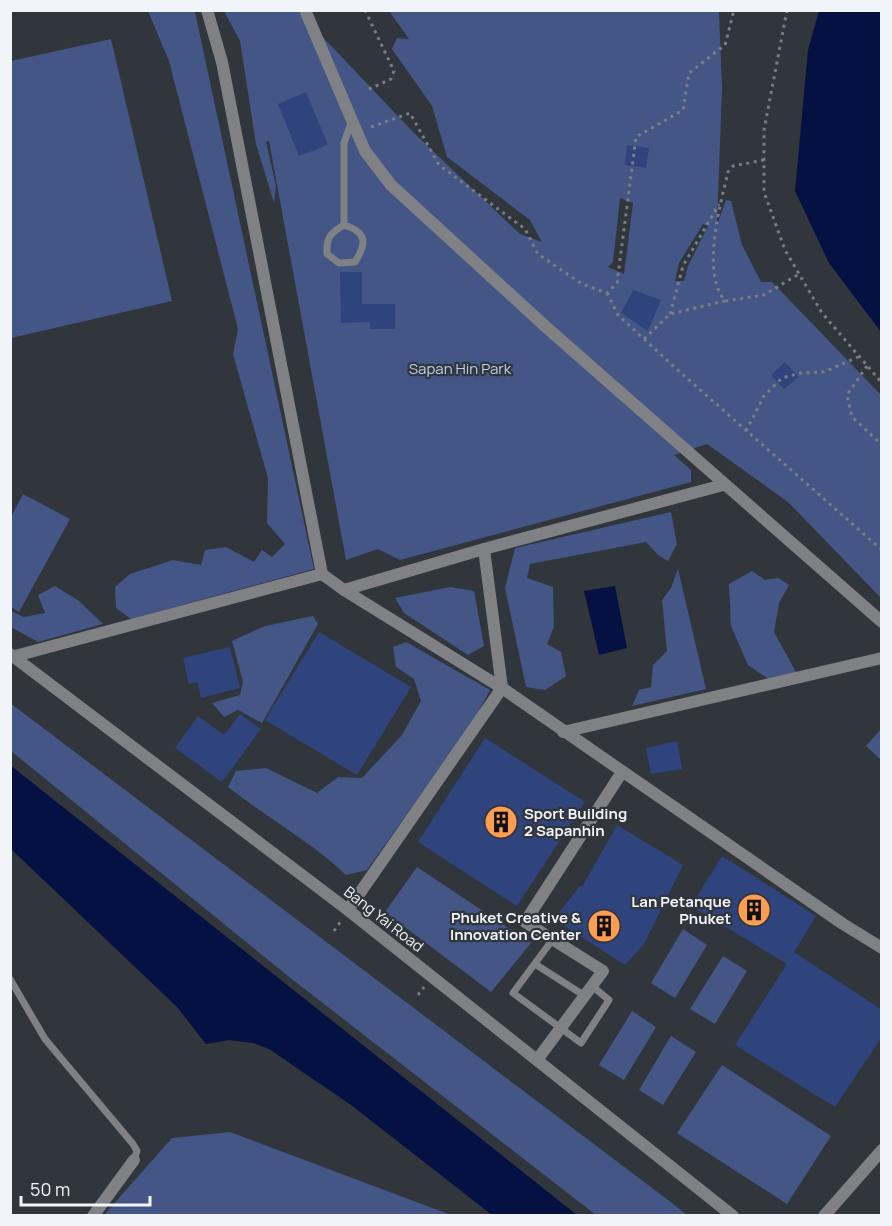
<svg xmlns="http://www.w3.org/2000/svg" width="892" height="1226" font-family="Manrope,sans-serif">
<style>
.green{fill:#435686;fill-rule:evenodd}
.water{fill:#051043}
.building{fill:#2f447c}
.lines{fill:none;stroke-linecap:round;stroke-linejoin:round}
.path{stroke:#797d83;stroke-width:3;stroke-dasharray:3 4.5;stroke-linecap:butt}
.lane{stroke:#7f8185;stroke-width:7}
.street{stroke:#7f8185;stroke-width:12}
.labels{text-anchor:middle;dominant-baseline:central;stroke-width:4.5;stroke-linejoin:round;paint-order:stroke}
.park-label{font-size:15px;fill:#c0d0f2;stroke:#31353c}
.poi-label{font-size:15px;font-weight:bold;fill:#f1f4f9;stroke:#31353c;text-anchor:end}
.street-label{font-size:15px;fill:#f1f4f9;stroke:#31353c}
</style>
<rect width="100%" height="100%" fill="#31353c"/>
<g class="green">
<polygon points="148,11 193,11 195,12 314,569 131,619 116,608 115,587 130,574 173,560 201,565 205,550 226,547 254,562 262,550 272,557 285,544 267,523 268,478 233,354 238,329 169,61"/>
<path d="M 224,11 L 298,11 L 414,133 L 520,234 L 542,242 L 530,220 L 447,157 L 432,106 L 392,49 L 397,38 L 409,39 L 389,11 L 719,11 L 722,88 L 717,225 L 726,200 L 731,201 L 742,245 L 761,282 L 772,282 L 881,395 L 881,598 L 788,502 L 707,444 L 674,455 L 691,470 L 691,482 L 400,560 L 378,549 L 346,560 L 269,141 L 266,142 L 276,186 L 274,203 L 256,144 L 240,41 ZM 620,198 L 633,203 L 624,274 L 608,267 L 613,262 ZM 703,224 L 708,226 L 688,266 L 684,281 L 675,281 L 679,263 Z"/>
<polygon points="111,39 172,301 11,338 11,61"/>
<polygon points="23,494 70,519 19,612 11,607 11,517"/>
<polygon points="671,512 677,544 668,561 658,555 646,542 530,564 527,578 553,587 554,627 547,644 561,652 566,676 545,690 526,687 505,588 515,548"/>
<polygon points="678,569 706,689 632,706 639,690 651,687 653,665 667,651 662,600 671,588"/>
<polygon points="752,571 765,580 778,578 789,585 779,603 774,632 796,672 770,680 748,665 731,626 729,584"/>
<polygon points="55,586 79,601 103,624 38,642 11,627 11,611 24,617 45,613 38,595"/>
<polygon points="450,587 474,591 484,646 468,655 404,613 395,598"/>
<polygon points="313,616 318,624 262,723 238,710 224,717 212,703 240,695 243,682 232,641 265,626"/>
<path d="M 406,642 L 490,690 L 474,720 L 367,870 L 346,875 C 310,841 267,818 228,787 L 236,771 L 266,768 L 317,793 L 338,777 L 362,778 L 402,735 L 421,701 L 414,679 L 396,667 L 393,647 Z"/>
<polygon points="10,703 672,1203 687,1215 596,1215 288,976 11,751"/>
<polygon points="881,729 881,760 866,746"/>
<polygon points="417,867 531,943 491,992 385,912"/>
<polygon points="683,929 707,945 675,998 651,983"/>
<polygon points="723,956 747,971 715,1024 690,1009"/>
<polygon points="632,1011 656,1027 624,1080 599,1065"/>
<polygon points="671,1036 696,1052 663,1105 639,1090"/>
<polygon points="722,1065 831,1136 787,1204 677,1133"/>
<polygon points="230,1132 451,1215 104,1215 172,1138"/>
</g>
<g class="water">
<polygon points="819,11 881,11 881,332 829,263 795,191 808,50"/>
<polygon points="615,586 627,648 599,655 584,591"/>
<polygon points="10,765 577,1215 492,1215 351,1105 269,1049 253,1043 229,1040 206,1044 177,1007 11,849"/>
</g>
<g class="building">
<polygon points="306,92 328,145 299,156 278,104"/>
<polygon points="627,145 649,148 646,168 625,165"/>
<polygon points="340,272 362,272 362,304 395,304 395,329 370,329 370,322 341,323"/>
<polygon points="633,290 661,300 648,331 621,313"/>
<polygon points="785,362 799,377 784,389 771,375"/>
<polygon points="319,632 411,687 357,775 265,720"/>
<polygon points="230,647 240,688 201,698 197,682 189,684 183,658"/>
<polygon points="240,714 261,729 222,782 175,748 198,716 224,735"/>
<polygon points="485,738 585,802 517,906 418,842"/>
<polygon points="677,741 682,769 651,774 646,748"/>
<polygon points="617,825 683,865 644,944 625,965 554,919 580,886 582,887"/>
<polygon points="722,856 816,916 794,952 882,1010 882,1037 835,1107 735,1045 787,964 691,906"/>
</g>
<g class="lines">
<g class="path">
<polyline points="365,10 394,71 391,79 367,90"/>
<polyline points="787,10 764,130 764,192 785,250 822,313 882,383"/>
<polyline points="371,127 410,113 439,165 525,229 538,254 582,284 607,293 617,283 636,137 683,110 689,73 725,45 734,10"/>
<path d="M 764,160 L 733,166 L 728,172 C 720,206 701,272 725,301 L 764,295 L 799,274"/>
<polyline points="607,293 618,315 681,373 882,550"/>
<polyline points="670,314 683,266 719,204"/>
<polyline points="644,339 670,314 725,301"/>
<polyline points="867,366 847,395 852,417 882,445"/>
<polyline points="746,431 764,396 782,378 801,373 824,372 858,357"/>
<polyline points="334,931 341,921"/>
<polyline points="418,995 424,987"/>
</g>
<g class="lane">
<path d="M 344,225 C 367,232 367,243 355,262 L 339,263 L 327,254 C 326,238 330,233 344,225 L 344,143 L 352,120"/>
<polyline points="553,939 513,993 581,1043 609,1000 592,986"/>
<polyline points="535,964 585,996"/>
<polyline points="10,979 45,1039 133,1144 137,1151 134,1160"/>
</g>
<g class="street">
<polyline points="207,10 222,62 322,574 344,590 502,688 843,924 882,948"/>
<polyline points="305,10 365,151 391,185 546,327 882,622"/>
<polyline points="344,590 484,549 723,485"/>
<polyline points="10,654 348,910 733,1216"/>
<polyline points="15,656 322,574"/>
<polyline points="563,732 882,658"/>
<polyline points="348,910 502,688 484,549"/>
<polyline points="537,1060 603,971 525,922 622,772"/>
<polyline points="93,1216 134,1160"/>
<polyline points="824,1216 882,1150"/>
</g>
</g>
<defs>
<symbol id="building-disc" viewBox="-11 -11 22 22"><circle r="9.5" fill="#fc9d53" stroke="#31353c"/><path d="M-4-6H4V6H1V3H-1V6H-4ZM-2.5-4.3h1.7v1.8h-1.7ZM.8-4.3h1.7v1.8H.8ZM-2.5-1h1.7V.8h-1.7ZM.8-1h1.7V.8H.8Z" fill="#111"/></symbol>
</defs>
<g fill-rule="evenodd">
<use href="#building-disc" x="482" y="803" width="38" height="38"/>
<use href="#building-disc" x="735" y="891" width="38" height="38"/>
<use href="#building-disc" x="585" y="907" width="38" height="38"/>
</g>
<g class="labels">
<g class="park-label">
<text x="460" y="368">Sapan Hin Park</text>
</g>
<g class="poi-label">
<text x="524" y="813" text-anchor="start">Sport Building<tspan x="524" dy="17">2 Sapanhin</tspan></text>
<text x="731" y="901">Lan Petanque<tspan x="731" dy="17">Phuket</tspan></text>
<text x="581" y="917">Phuket Creative &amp;<tspan x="581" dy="17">Innovation Center</tspan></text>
</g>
<g class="street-label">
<text transform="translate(384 919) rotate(38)">Bang Yai Road</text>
</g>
</g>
<rect width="892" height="1226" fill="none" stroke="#f1f4f9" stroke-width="24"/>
<path d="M21 1196v9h129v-9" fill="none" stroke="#f1f4f9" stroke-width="3"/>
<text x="30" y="1196" font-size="18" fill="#f1f4f9" stroke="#31353c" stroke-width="4.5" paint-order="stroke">50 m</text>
</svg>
